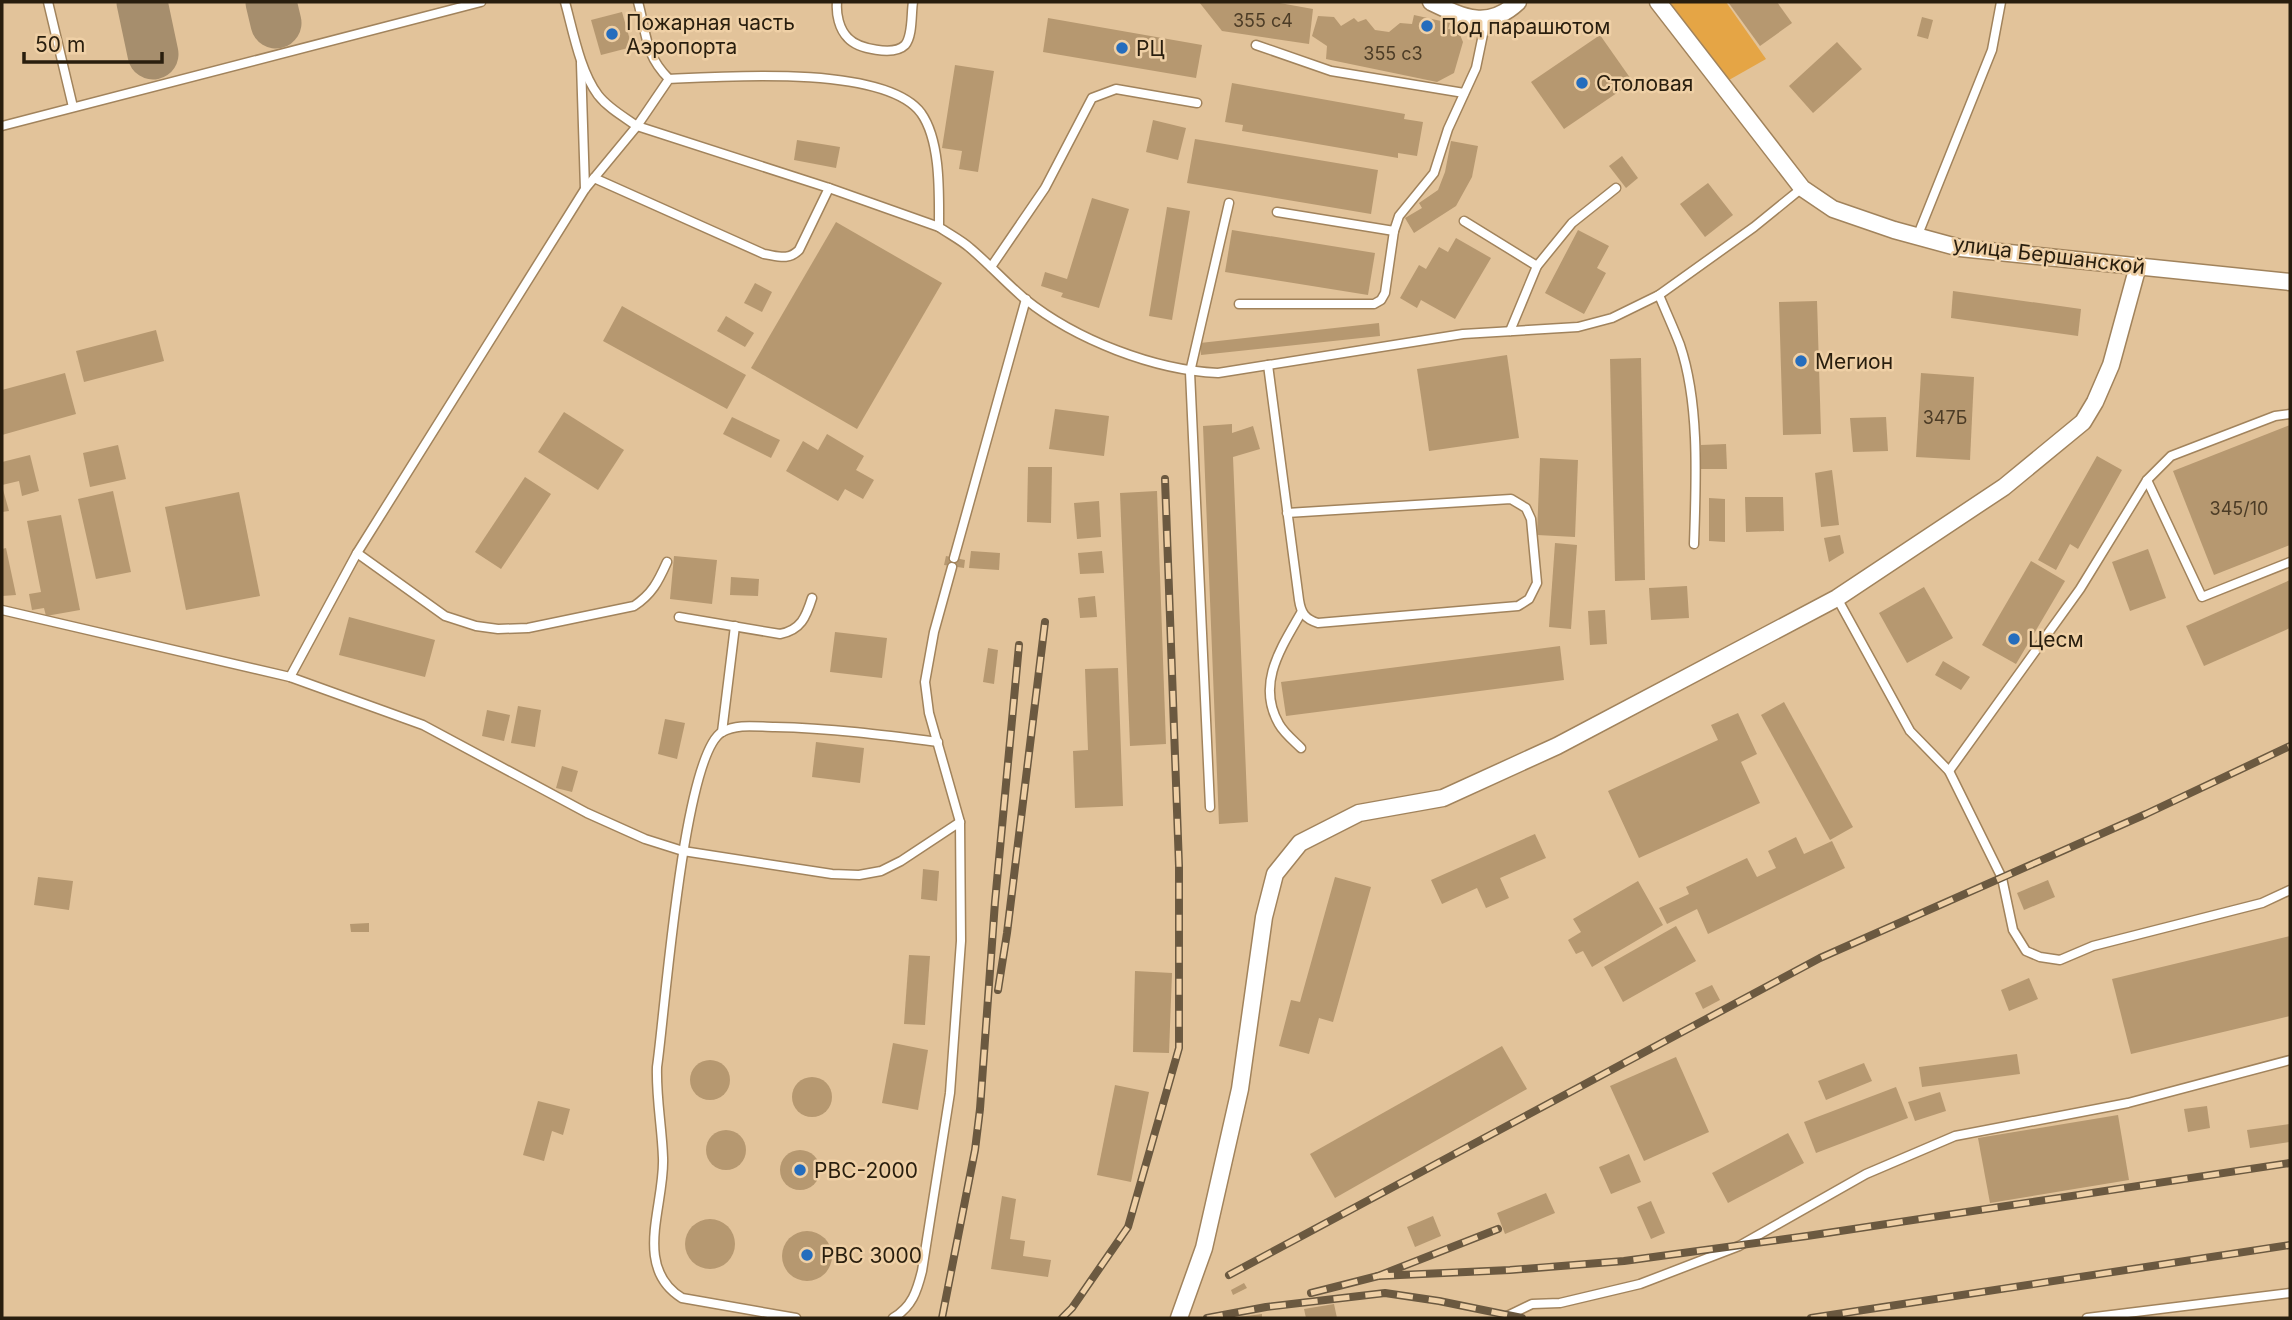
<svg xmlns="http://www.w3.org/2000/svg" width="2292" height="1320" font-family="Inter,sans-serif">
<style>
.green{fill:#e5a545}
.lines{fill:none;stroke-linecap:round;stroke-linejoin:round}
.taxiway{stroke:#a68e6d;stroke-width:51}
.building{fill:#b69870}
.lane-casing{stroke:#a1835c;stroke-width:11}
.street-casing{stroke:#a1835c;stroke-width:19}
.lane{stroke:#fff;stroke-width:8}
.street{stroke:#fff;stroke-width:16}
.rail-casing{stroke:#6b5940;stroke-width:8}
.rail{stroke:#efd0a6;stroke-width:5;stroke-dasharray:16;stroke-linecap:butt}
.poi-dot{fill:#256dbd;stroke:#efd0a6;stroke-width:2.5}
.labels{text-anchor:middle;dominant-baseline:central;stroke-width:5;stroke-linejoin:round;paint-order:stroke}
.number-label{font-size:18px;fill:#4c3c26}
.poi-label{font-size:21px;fill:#291e0e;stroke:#efd0a6;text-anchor:start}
.street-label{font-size:21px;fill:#291e0e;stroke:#efd0a6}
</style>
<rect width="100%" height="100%" fill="#e2c39a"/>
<polygon class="green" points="1666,2 1726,2 1766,59 1729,80"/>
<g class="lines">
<g class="taxiway">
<polyline points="142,2 153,54"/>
<polyline points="271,2 276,23"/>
</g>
</g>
<g class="building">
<polygon points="1199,2 1274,2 1313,9 1309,44 1222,31"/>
<polygon points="1728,2 1777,2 1792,23 1760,46"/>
<polygon points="622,12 632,47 601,55 591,20"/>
<polygon points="1414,15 1450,23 1448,29 1458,30 1463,42 1454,73 1437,82 1326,59 1327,46 1312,36 1318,16 1334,17 1341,26 1354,18 1358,22 1366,19 1375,30 1389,32 1400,23 1412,24"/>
<polygon points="1922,17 1933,20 1928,39 1917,36"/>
<polygon points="1048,18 1202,45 1196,78 1043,52"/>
<polygon points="1600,35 1633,82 1564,129 1531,82"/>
<polygon points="1837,42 1862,69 1813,113 1789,86"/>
<polygon points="955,65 994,71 978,172 959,169 962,151 942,148"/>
<polygon points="1232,83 1405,114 1404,119 1423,122 1417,156 1398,153 1398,158 1242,131 1243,125 1225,122"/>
<polygon points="1153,120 1186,128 1178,160 1146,152"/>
<polygon points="1195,139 1378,170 1371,214 1187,183"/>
<polygon points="797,140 840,147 836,168 794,160"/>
<polygon points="1451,141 1478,146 1472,177 1456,206 1414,233 1405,218 1422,208 1419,203 1438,190 1445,172"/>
<polygon points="1622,156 1638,178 1626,188 1609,166"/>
<polygon points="1708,183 1733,215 1705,237 1680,204"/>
<polygon points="1092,198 1129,209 1099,308 1061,297 1063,293 1041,286 1045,272 1067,279"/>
<polygon points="1167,207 1190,211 1172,320 1149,316"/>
<polygon points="836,222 942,283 857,429 751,368"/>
<polygon points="1232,230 1375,253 1368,295 1225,272"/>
<polygon points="1578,230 1609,246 1597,268 1606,273 1584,314 1545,293"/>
<polygon points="1456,238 1491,258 1455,319 1421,300 1417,308 1400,298 1419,265 1426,269 1439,247 1448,252"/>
<polygon points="755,283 772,292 762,312 744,303"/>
<polygon points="1953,291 2081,309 2078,336 1951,318"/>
<polygon points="1817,301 1821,434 1783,435 1779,302"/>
<polygon points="622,306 746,375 727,409 603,341"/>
<polygon points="726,316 754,333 745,347 717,331"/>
<polygon points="1379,323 1380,336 1201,355 1200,343"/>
<polygon points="156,330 164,361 84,382 76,351"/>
<polygon points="1507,355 1519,438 1429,451 1417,369"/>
<polygon points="1641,358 1645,580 1615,581 1610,359"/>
<polygon points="65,373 76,414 2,435 2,390"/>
<polygon points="1921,373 1974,377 1970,460 1916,457"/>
<polygon points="1055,409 1109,416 1104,456 1049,449"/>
<polygon points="564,412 624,450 598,490 538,452"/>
<polygon points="732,417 780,440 771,458 723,434"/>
<polygon points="1886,417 1888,451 1853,452 1850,418"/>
<polygon points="1232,424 1232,433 1253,426 1260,449 1233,457 1248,822 1219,824 1203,426"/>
<polygon points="2290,425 2290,545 2214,575 2173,471"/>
<polygon points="827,434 864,456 856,470 874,480 863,499 845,489 838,501 786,471 803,441 818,450"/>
<polygon points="1726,444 1727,469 1701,469 1701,445"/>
<polygon points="118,445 126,479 90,487 83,453"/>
<polygon points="30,455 39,491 22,496 19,481 2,485 2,462"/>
<polygon points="2097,456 2122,470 2078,549 2070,544 2056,570 2038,560"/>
<polygon points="1540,458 1578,460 1575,537 1537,535"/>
<polygon points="1028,467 1052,467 1051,523 1027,522"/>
<polygon points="1832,470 1839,525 1821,527 1815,473"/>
<polygon points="525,477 551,494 501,569 475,552"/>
<polygon points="2,486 9,511 2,512"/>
<polygon points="113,491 131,572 96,579 78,499"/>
<polygon points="1157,491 1166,744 1130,746 1120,493"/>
<polygon points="239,492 260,596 186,610 165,507"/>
<polygon points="1745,497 1783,497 1784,531 1746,532"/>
<polygon points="1709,498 1725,499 1725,542 1709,541"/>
<polygon points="1099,501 1101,537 1077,539 1074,503"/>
<polygon points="61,515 80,610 46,616 44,608 32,610 29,594 41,592 27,521"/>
<polygon points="1840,535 1844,553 1829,562 1824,538"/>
<polygon points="1555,543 1577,545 1571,629 1549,627"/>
<polygon points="6,548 16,595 2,596 2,549"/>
<polygon points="2148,549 2166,598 2130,611 2112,562"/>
<polygon points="971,551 1000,553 999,570 969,568"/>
<polygon points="1102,551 1104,573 1080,574 1078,553"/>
<polygon points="674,556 717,560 712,604 670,599"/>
<polygon points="946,556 965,560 964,568 944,565"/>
<polygon points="2031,561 2065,581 2016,664 1982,645"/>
<polygon points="731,577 759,579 758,596 730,595"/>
<polygon points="2290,580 2290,628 2204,666 2186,626"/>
<polygon points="1687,586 1689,618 1651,620 1649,588"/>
<polygon points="1924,587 1953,638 1907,663 1879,613"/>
<polygon points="1095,596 1097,617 1080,618 1078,598"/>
<polygon points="1605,610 1607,644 1590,645 1588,611"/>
<polygon points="349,617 435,640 425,677 339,655"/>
<polygon points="835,632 887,638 882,678 830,672"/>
<polygon points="1560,646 1564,680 1286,716 1281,682"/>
<polygon points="988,648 998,650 994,684 983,682"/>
<polygon points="1943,661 1970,677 1961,690 1935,675"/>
<polygon points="1118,668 1123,806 1075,808 1073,751 1088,750 1085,669"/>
<polygon points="1784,702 1853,827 1830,840 1761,715"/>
<polygon points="518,706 541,710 535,747 511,743"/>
<polygon points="487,710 510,715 504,741 482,736"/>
<polygon points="1738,713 1757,754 1741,762 1760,803 1639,858 1608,791 1718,740 1711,725"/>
<polygon points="665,719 685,723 677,759 658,754"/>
<polygon points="816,742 864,748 860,783 812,777"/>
<polygon points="562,766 578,771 572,792 556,788"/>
<polygon points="1535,834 1546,858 1500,878 1509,898 1486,908 1477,888 1442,904 1431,880"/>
<polygon points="1796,837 1804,854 1832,841 1845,868 1708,934 1697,909 1667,924 1659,908 1689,894 1686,887 1747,858 1757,877 1776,868 1768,851"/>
<polygon points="923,869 939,871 937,901 921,899"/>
<polygon points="38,877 73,881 69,910 34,905"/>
<polygon points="1335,877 1371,887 1333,1022 1319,1018 1309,1054 1279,1046 1291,1000 1300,1002"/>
<polygon points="2048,880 2055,897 2024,910 2017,893"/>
<polygon points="1638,881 1663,925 1592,967 1583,951 1576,954 1568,940 1581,932 1573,919"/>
<polygon points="369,923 369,932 351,932 350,924"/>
<polygon points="1676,926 1696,961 1623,1002 1604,967"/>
<polygon points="2290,936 2290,1016 2131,1054 2112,979"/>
<polygon points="909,955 930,956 925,1025 904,1024"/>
<polygon points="1135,971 1172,973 1169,1053 1133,1052"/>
<polygon points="2029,978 2038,999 2009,1011 2001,990"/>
<polygon points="1712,985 1720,1000 1703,1009 1695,993"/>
<polygon points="893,1043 928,1050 918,1110 882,1103"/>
<polygon points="1502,1046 1527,1089 1335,1198 1310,1154"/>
<polygon points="2017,1054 2020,1074 1922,1087 1919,1067"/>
<polygon points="1676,1057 1709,1132 1644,1161 1610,1086"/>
<circle cx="710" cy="1080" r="20"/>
<polygon points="1864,1063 1872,1081 1826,1100 1818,1081"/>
<circle cx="812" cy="1097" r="20"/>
<polygon points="1115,1085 1149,1092 1131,1182 1097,1175"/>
<polygon points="1896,1087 1908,1118 1816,1153 1804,1122"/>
<polygon points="1940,1092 1946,1111 1915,1121 1908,1102"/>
<polygon points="538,1101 570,1109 563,1135 552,1131 544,1161 523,1155"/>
<polygon points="2207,1106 2210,1128 2188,1132 2184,1109"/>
<polygon points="2118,1115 2129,1180 1990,1203 1978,1138"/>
<polygon points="2290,1124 2290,1142 2250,1148 2247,1130"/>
<circle cx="726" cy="1150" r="20"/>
<polygon points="1788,1133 1804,1163 1728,1203 1712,1173"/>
<circle cx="800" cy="1170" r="20"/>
<polygon points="1629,1154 1641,1182 1611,1194 1599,1167"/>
<polygon points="1546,1193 1555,1213 1505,1234 1497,1213"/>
<polygon points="1002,1196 1016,1199 1010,1239 1025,1241 1023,1256 1051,1260 1048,1277 991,1269"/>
<polygon points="1651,1201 1665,1233 1651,1239 1637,1207"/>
<polygon points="1433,1216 1441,1236 1415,1247 1407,1227"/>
<circle cx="710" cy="1244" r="25"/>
<circle cx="807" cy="1256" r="25"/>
<polygon points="1244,1283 1247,1288 1233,1295 1231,1290"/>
<polygon points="1334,1304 1337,1318 1306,1318 1304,1309"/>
<polygon points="1262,1314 1262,1318 1239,1318 1239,1317"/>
</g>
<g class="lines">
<defs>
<g id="lane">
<polyline points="48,2 73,107"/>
<path d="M 565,2 C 573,31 580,71 598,95 C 608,108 624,117 637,126 L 829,188 L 939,227"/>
<path d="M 638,2 C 647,34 644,54 669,79"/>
<path d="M 837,2 C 836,14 839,29 848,38 C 858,49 894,56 905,45 C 913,36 911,13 913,2"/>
<polyline points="1256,45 1331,71 1464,93"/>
<polyline points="581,63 585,189"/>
<polyline points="2,126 481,2"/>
<path d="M 594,178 L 764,254 C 778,256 788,261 799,250 L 829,188"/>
<polyline points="1277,212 1394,231"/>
<polyline points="1464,221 1537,266"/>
<polyline points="1917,237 1992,50 2001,2"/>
<polyline points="991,267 1045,188 1092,98 1116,89 1197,103"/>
<path d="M 1659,295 C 1666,312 1674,329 1680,345 C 1700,404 1696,483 1694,544"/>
<polyline points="1239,304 1374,304 1381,300 1385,293 1394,231 1399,216 1434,173 1448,129 1476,68 1486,20"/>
<polyline points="1510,331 1537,266 1572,223 1616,188"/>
<path d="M 1268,365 L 1299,600 C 1301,613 1305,619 1318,623 L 1518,606 L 1529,599 L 1537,583 L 1531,519 L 1526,508 L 1511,499 L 1287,513"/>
<polyline points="2147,480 2202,597 2290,562"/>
<path d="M 357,553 L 445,616 L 476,626 L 498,629 L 528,628 L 634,606 C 652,594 658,582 667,562"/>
<polyline points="954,558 1026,299"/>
<polyline points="1837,598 1910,731 1949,771 2002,878 2013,930 2026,951 2040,957 2060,960 2093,946 2262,903 2290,890"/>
<polyline points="2,610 290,677 423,725 587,813 645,839 683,851 832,874 859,875 881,871 901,861 960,822"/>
<path d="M 679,617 L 780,634 C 801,630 806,617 812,598"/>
<path d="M 290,677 L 357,553 L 585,189 L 637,126 L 669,79 C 726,76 885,65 921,113 C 941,141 939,194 939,227 C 949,234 961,240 970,248 C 989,264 1006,283 1025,299 C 1076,340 1154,370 1218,373 L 1463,334 L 1578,327 L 1612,318 L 1659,295 L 1754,227 L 1802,188"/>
<polyline points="722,732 735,626"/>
<path d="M 1301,748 C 1294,741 1284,733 1279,724 C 1256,684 1281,648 1301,613"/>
<polyline points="1949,771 2080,589 2147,480 2171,456 2275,416 2290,414"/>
<polyline points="1210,807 1190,372 1229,203"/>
<path d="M 796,1318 L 682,1298 C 632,1267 665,1205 663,1158 C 662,1127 656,1098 657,1067 C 665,1013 683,755 722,732 C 738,723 758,727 775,727 C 830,728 884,735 938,742"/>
<path d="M 893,1318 C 912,1307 917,1291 922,1271 L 950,1093 L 961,941 L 960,822 L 929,713 L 925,682 L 934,632 L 952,567"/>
<polyline points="1503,1318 1532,1304 1560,1303 1640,1284 1739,1246 1866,1174 1955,1136 2128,1103 2290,1060"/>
<polyline points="2087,1318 2290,1293"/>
</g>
<g id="street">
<path d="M 1431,2 C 1464,18 1488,30 1518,2"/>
<polyline points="1658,2 1802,188 1833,209 1894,230 1960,248 2290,282"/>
<polyline points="1179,1318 1204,1248 1240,1089 1264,917 1275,874 1300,843 1359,813 1443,798 1557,746 1837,598 2004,487 2083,422 2095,402 2111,365 2138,266"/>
</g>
</defs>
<use href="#lane" class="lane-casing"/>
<use href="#street" class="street-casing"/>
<use href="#lane" class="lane"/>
<use href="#street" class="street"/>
<defs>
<g id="rail">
<polyline points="998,990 1007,933 1045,622"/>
<polyline points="1229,1275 1820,958 2146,814 2290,746"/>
<polyline points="1378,1276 1510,1270 1624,1261 1807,1236 2290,1163"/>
<polyline points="1311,1293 1378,1276 1498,1229"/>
<polyline points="942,1318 975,1150 980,1109 995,902 1019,645"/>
<polyline points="1062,1318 1072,1308 1128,1227 1179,1048 1179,866 1165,479"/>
<polyline points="1207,1318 1266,1307 1385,1293 1439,1301 1522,1318"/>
<polyline points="1811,1318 2290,1245"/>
</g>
</defs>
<use href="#rail" class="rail-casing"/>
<use href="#rail" class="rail"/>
</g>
<g class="poi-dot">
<circle cx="1427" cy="26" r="7"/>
<circle cx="612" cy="34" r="7"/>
<circle cx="1122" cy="48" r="7"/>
<circle cx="1582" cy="83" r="7"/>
<circle cx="1801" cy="361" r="7"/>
<circle cx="2014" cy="639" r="7"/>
<circle cx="800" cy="1170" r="7"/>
<circle cx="807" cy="1255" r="7"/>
</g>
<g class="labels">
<g class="number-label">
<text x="1263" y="20">355 с4</text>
<text x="1393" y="53">355 с3</text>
<text x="1945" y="417">347Б</text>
<text x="2239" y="508">345/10</text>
</g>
<g class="poi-label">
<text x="626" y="22">Пожарная часть<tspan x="626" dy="24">Аэропорта</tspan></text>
<text x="1441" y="26">Под парашютом</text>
<text x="1136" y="48">РЦ</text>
<text x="1596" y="83">Столовая</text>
<text x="1815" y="361">Мегион</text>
<text x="2028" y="639">Цесм</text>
<text x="814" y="1170">РВС-2000</text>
<text x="821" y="1255">РВС 3000</text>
</g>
<g class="street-label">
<text transform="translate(2049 255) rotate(7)">улица Бершанской</text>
</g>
</g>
<rect width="2292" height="1320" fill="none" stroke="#291e0e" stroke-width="7"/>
<path d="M24 52v10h138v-10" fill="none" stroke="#291e0e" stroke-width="3.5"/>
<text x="35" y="52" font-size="21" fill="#291e0e" stroke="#efd0a6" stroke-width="5" paint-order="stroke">50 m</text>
</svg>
